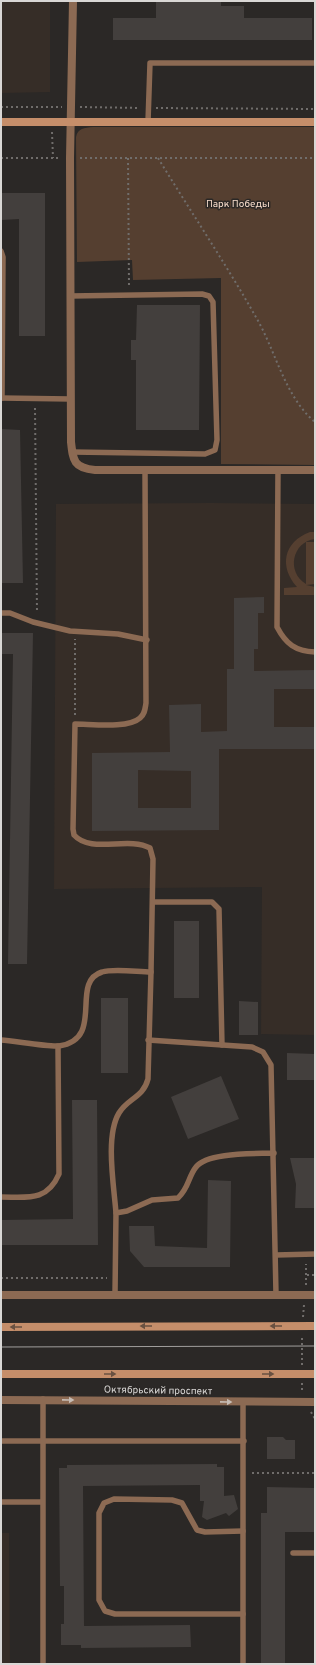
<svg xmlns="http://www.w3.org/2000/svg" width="316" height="1665" font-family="Overpass,sans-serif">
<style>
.built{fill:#362d27}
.green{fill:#553f30}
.building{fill:#433f3d;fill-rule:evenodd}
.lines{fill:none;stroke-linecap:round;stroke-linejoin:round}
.path{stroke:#706d6b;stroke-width:2;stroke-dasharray:2 3;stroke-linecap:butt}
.lane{stroke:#8c6a53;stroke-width:5.5}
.street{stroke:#8c6a53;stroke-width:8}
.secondary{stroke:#c58e6a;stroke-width:8}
.tram{stroke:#a19f9d;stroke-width:1}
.oneway{fill:#695141}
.oneway2{fill:#c6bcb4}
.labels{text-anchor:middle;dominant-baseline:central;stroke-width:3;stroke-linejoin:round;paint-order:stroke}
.park-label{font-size:10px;fill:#f7dccb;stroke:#2b2826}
.street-label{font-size:10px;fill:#d9d7d5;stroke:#2b2826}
</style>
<rect width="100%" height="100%" fill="#2b2826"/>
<g class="built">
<polygon points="1,1 50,1 50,92 1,93"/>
<polygon points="211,503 315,504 315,1035 261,1034 262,887 54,889 56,504"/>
<polygon points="1,1533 9,1533 10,1664 1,1664"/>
</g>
<g class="green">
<path d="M 93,127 L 315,127 L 315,465 L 221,464 L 221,278 L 133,280 L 132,260 L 77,262 L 76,137 C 78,128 84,128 93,127 Z"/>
<path d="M 310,532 L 315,532 L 315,539 C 292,542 286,572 306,584 L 306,542 L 315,542 L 315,584 L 306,585 L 315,587 L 315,595 L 284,595 L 284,588 L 297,587 C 279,567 283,542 310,532 Z"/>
</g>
<g class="building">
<polygon points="156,1 221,1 221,6 244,6 244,18 312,18 312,40 113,40 113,18 156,18"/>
<polygon points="1,193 45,193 45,336 19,336 19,219 1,220"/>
<polygon points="137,305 200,305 199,430 136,430 136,360 131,360 131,340 136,340"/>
<polygon points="1,429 20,430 23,583 1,583"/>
<path d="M 264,597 L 264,613 L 258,613 L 258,649 L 254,649 L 254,671 L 315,670 L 315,689 L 274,689 L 274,727 L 315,727 L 315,749 L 219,749 L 219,830 L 92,831 L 92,753 L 170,752 L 169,705 L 201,704 L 201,732 L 227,731 L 227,669 L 234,669 L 234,598 ZM 138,770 L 191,771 L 191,808 L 138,808 Z"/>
<polygon points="1,633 33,633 27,964 8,964 13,654 1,654"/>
<rect x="174" y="921" width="25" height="77"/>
<rect x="101" y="998" width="27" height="75"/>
<polygon points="239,1001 258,1002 258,1035 239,1035"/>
<polygon points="287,1053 315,1054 315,1080 287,1080"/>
<polygon points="221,1076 239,1119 188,1139 171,1097"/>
<polygon points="72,1100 97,1100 98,1245 1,1245 1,1220 73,1219"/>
<polygon points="290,1158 315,1158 315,1208 295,1208 296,1184"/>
<polygon points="208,1180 231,1181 230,1267 144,1267 130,1251 129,1226 154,1226 155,1246 207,1248"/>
<polygon points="267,1437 283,1437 286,1440 295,1440 295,1459 267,1459"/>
<polygon points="217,1464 217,1467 224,1467 224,1496 234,1495 238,1509 229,1516 226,1513 207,1520 202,1517 204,1501 200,1501 200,1485 83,1486 84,1626 190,1625 191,1647 81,1648 81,1645 61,1645 61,1624 64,1624 64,1586 60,1586 59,1468 67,1468 67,1465"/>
<polygon points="267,1487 315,1488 315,1532 285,1532 285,1664 261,1664 261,1513 267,1513"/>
</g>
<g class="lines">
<g class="path">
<polyline points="1,107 62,107"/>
<polyline points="80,107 140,108"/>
<polyline points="156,108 315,109"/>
<polyline points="52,132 53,158"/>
<polyline points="1,158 60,158"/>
<polyline points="80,158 315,158"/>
<polyline points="128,158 129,287"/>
<path d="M 158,158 C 191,212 226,264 257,319 C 276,352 285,397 315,422"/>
<polyline points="35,408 37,613"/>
<polyline points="75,715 75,639"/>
<polyline points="307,1275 315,1275"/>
<polyline points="1,1278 107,1278"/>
<polyline points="306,1285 306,1264"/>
<polyline points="303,1317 304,1305"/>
<polyline points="302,1365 302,1335"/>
<polyline points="302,1383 302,1393"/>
<polyline points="311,1412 315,1419"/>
<polyline points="252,1473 315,1473"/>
</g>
<g class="lane">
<polyline points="148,122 150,63 315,63"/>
<polyline points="1,251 3,257 2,398"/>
<polyline points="70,296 202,294 209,296 213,302 217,440 215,450 205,454 72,452"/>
<polyline points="1,398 70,399"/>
<path d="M 145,470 L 146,703 C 145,709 145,714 140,718 C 128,729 91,724 75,724 L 73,829 L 74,835 C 91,854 128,836 150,848 L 153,859 L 151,972"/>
<path d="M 278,470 L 277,627 C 286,644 295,651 315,652"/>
<polyline points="1,613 10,613 33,622 70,631 118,634 147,640"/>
<polyline points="153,902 212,902 219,909 222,1045"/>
<path d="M 1,1040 C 15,1041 47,1047 59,1046 C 106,1039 69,982 102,972 C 114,968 138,972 151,972 L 148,1079 C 143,1098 128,1098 119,1113 C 105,1136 114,1186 116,1213"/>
<polyline points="148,1040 252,1047 263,1052 271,1065 276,1294"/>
<path d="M 1,1197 C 27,1197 47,1202 59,1174 L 58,1046"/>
<polyline points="276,1255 315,1254"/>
<path d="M 115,1294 L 116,1213 L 127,1211 L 152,1200 L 178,1198 C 189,1188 188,1177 196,1167 C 207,1152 256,1154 274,1153"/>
<polyline points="1,1441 244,1441"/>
<polyline points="1,1502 42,1502"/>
<polyline points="293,1553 315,1553"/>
<polyline points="243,1614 115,1614 105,1611 99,1600 99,1513 104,1503 114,1499 172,1500 182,1503 197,1530 205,1532 243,1531"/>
<polyline points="43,1664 43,1399"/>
<polyline points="243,1664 243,1402"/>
</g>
<g class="street">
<path d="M 73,1 L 70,158 L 71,442 C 73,461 74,468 95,470 L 315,470"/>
<polyline points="1,1295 315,1295"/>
<polyline points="1,1400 315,1402"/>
</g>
<g class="secondary">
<polyline points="1,122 315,122"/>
<polyline points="1,1327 315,1326"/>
<polyline points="1,1374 315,1374"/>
</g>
<polyline class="tram" points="1,1347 315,1346"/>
</g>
<defs><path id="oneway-solid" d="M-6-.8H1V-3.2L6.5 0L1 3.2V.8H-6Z"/></defs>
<g class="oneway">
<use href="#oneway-solid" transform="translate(146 1326) rotate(180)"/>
<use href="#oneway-solid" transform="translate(276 1326) rotate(180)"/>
<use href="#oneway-solid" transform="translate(16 1327) rotate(180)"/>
<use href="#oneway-solid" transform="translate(110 1374)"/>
<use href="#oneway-solid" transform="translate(268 1374)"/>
</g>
<g class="oneway2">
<use href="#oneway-solid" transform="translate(68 1400) rotate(1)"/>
<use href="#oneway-solid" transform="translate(226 1402) rotate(1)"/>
</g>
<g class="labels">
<g class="park-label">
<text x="238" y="204">Парк Победы</text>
</g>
<g class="street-label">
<text transform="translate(158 1391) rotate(1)">Октябрьский проспект</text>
</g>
</g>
<rect width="316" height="1665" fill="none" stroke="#d9d7d5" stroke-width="4"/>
</svg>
